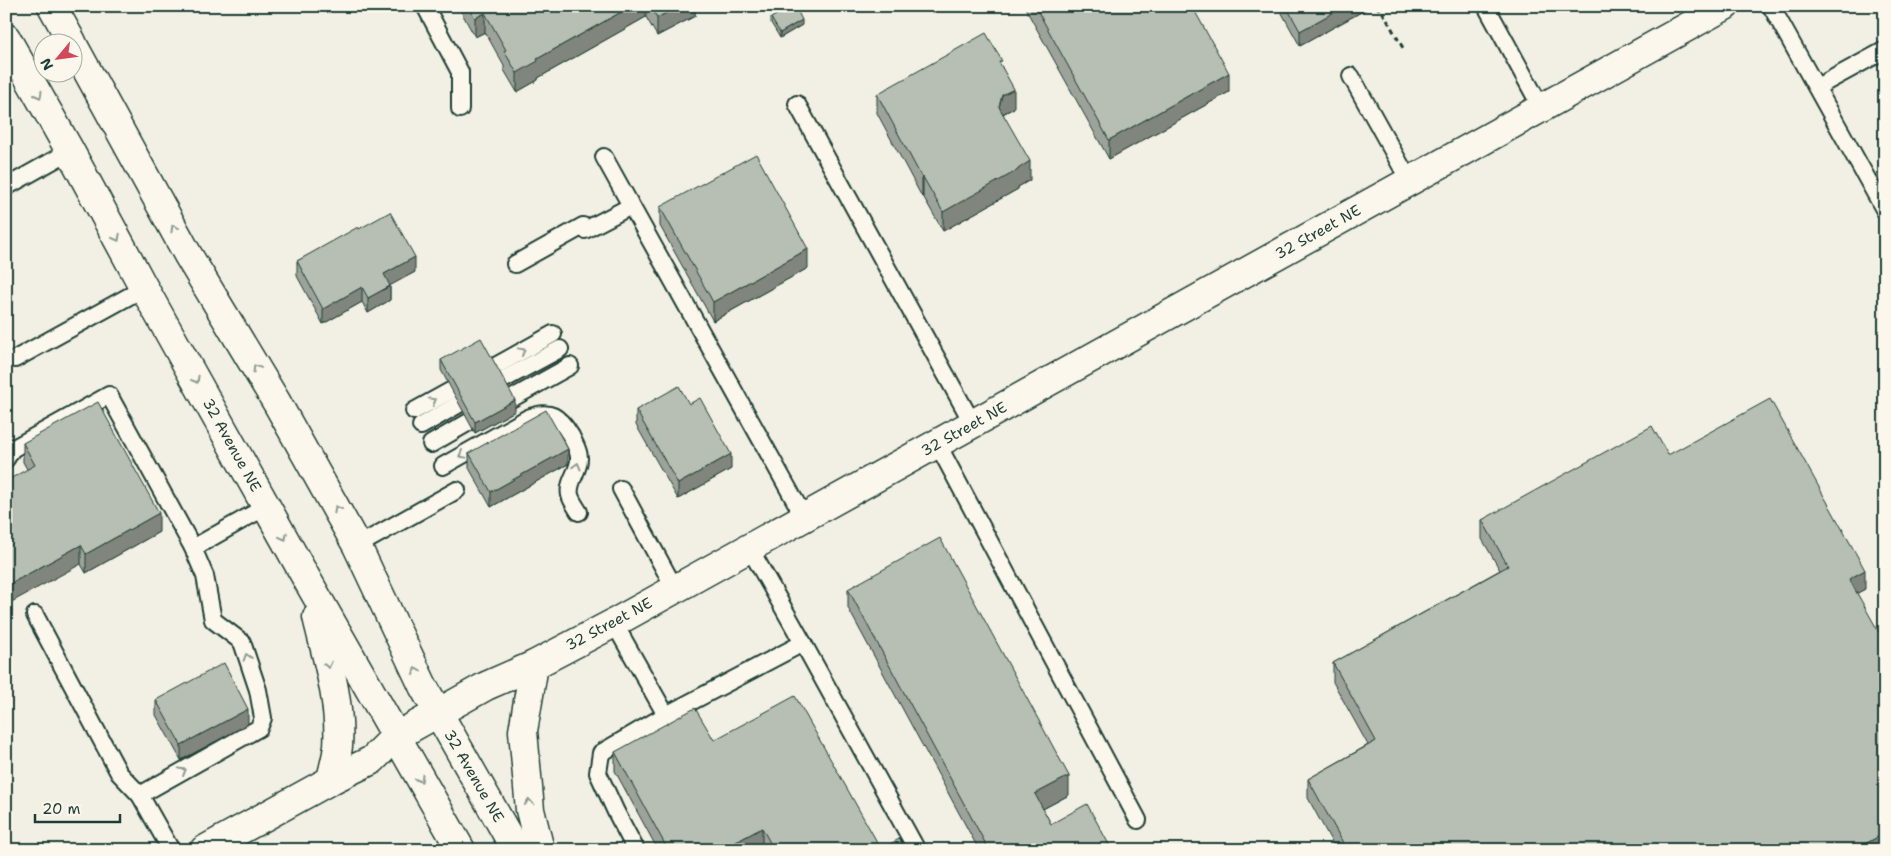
<svg xmlns="http://www.w3.org/2000/svg" width="1891" height="856" font-family="'Shantell Sans',sans-serif">
<style>
.lines{fill:none;stroke-linecap:round;stroke-linejoin:round}
.service-casing{stroke:#1f3d34;stroke-width:20}
.tertiary-casing{stroke:#1f3d34;stroke-width:31}
.secondary-casing{stroke:#1f3d34;stroke-width:31}
.path{stroke:#1f3d34;stroke-width:3;stroke-dasharray:5 4;stroke-linecap:butt}
.service{stroke:#fbf7ec;stroke-width:16}
.tertiary{stroke:#fbf7ec;stroke-width:28}
.secondary{stroke:#fbf7ec;stroke-width:28}
.wall{fill:#9da39a;stroke:#1f3d34}
.shaded-wall{fill:#80857d;stroke:#1f3d34}
.building{fill:#b7beb3;stroke:#1f3d34}
.oneway{stroke:#8d9a90}
.labels{text-anchor:middle;dominant-baseline:central;stroke-width:4;stroke-linejoin:round;paint-order:stroke}
.street-label{font-size:15px;fill:#1f3d34;stroke:#fbf7ec}
</style>
<rect width="100%" height="100%" fill="#f2f0e5"/>
<filter id="ink" filterUnits="userSpaceOnUse"><feTurbulence type="fractalNoise" baseFrequency=".02" numOctaves="2"/><feDisplacementMap in="SourceGraphic" scale="10" xChannelSelector="R" yChannelSelector="G"/><feConvolveMatrix kernelMatrix="1 2 1 2 8 2 1 2 1" color-interpolation-filters="sRGB"/></filter>
<g filter="url(#ink)">
<g class="lines">
<defs>
<g id="service">
<polyline points="425,6 460,72 460,109"/>
<polyline points="1486,6 1542,109"/>
<polyline points="1771,6 1885,211"/>
<polyline points="1351,76 1410,182"/>
<polyline points="1817,87 1885,50"/>
<polyline points="797,104 973,424"/>
<polyline points="604,157 804,517"/>
<polyline points="6,187 70,151"/>
<polyline points="585,230 631,206"/>
<polyline points="515,264 583,226"/>
<polyline points="15,359 144,288"/>
<polyline points="492,368 553,334"/>
<polyline points="499,382 560,349"/>
<polyline points="509,400 570,366"/>
<polyline points="414,411 452,390"/>
<polyline points="421,426 459,404"/>
<polyline points="937,443 1138,820"/>
<polyline points="431,444 469,422"/>
<polyline points="6,459 12,449 109,395 193,548"/>
<path d="M 443,466 L 528,418 C 550,409 559,416 571,436 C 574,443 579,450 579,458 C 580,470 567,482 570,495 C 571,500 576,507 579,512"/>
<polyline points="621,489 675,589"/>
<polyline points="357,546 457,490"/>
<polyline points="35,615 119,773 140,795 171,850"/>
<polyline points="614,623 666,715 601,753 598,773 616,812 636,850"/>
<polyline points="803,643 917,850"/>
<polyline points="666,715 803,643 749,547"/>
<polyline points="140,795 259,728 263,718 258,690 242,642 213,620 205,576 193,548 267,506"/>
</g>
<polyline id="tertiary" points="204,850 331,780 372,760 395,737 486,686 534,665 614,623 1725,6"/>
<g id="secondary">
<polyline points="52,6 72,42"/>
<polyline points="6,38 70,151 144,288 309,583 461,850"/>
<polyline points="72,43 188,255 277,403 357,546 423,686 516,850"/>
<path d="M 317,617 C 327,659 341,702 338,746 C 337,757 333,769 331,780"/>
<polyline points="534,665 523,731 530,810 540,850"/>
</g>
</defs>
<use href="#service" class="service-casing"/>
<use href="#tertiary" class="tertiary-casing"/>
<use href="#secondary" class="secondary-casing"/>
<polyline class="path" points="1376,6 1383,13 1403,48"/>
<use href="#service" class="service"/>
<use href="#tertiary" class="tertiary"/>
<use href="#secondary" class="secondary"/>
</g>
<g class="wall">
<polygon points="458,6 695,6 695,16 657,36 646,17 538,78 538,80 517,92 504,70 504,66 485,32 475,37"/>
<polygon points="1024,6 1192,6 1229,92 1109,159"/>
<polygon points="1278,6 1372,6 1300,46"/>
<polygon points="771,18 802,25 780,38 771,23"/>
<polygon points="1002,67 1014,108 1003,114 1030,180 1018,187 1018,189 943,231 923,196 922,197 877,113 877,94"/>
<polygon points="660,207 808,268 713,321 660,226"/>
<polygon points="359,229 415,272 390,285 390,300 368,313 362,302 323,324 297,276 297,261"/>
<polygon points="441,360 515,411 475,433 441,370"/>
<polygon points="689,404 731,469 678,499 636,425 636,410"/>
<polygon points="23,443 159,532 86,573 23,462"/>
<polygon points="469,453 568,464 491,507 469,468"/>
<polygon points="1668,455 1865,589 1857,593 1885,850 1336,850 1308,798 1308,779 1368,745 1333,682 1333,663 1500,570 1482,539 1482,520"/>
<polygon points="848,589 1069,795 1043,809 1051,824 1112,850 979,850 848,608"/>
<polygon points="156,700 248,724 181,760 156,715"/>
<polygon points="714,740 881,849 906,850 764,850 762,847 757,850 658,850 615,771 615,752"/>
</g>
<g class="shaded-wall">
<polygon points="632,6 646,6 646,17 538,78 538,80 517,92 517,73 537,59"/>
<polygon points="678,6 695,6 695,16 657,36 657,18"/>
<polygon points="1345,6 1372,6 1300,46 1300,31"/>
<polygon points="485,13 485,32 475,37 475,18"/>
<polygon points="802,20 802,25 780,38 780,33"/>
<polygon points="1229,73 1229,92 1109,159 1109,140"/>
<polygon points="1014,89 1014,108 1002,114 999,107 1002,95"/>
<polygon points="1030,161 1030,180 1018,187 1018,189 943,231 943,212"/>
<polygon points="923,177 923,196 922,197 922,178"/>
<polygon points="808,249 808,268 713,321 713,302"/>
<polygon points="415,257 415,272 384,289 384,274"/>
<polygon points="390,286 390,300 368,313 368,298"/>
<polygon points="362,287 362,302 323,324 323,309"/>
<polygon points="515,400 515,411 475,433 475,422"/>
<polygon points="568,449 568,464 491,507 491,492"/>
<polygon points="731,454 731,469 678,499 678,484"/>
<polygon points="159,513 159,532 86,573 86,554"/>
<polygon points="81,545 81,564 6,605 6,586"/>
<polygon points="1865,570 1865,589 1849,598 1849,579"/>
<polygon points="248,709 248,724 181,760 181,745"/>
<polygon points="1069,776 1069,795 1035,813 1035,794"/>
<polygon points="762,828 762,847 757,850 721,850"/>
<polygon points="1885,833 1885,850 1854,850"/>
</g>
<g class="building">
<polygon points="468,6 632,6 537,59 538,61 517,73 504,51 506,50 485,13 475,18"/>
<polygon points="651,6 678,6 657,18"/>
<polygon points="792,6 795,6 802,20 780,33 771,18"/>
<polygon points="1035,6 1192,6 1229,73 1109,140"/>
<polygon points="1286,6 1345,6 1300,31"/>
<polygon points="986,33 1002,61 999,62 1014,89 1002,95 999,107 1030,161 1018,169 1018,170 943,212 923,177 922,178 877,94"/>
<polygon points="756,154 808,249 713,302 660,207"/>
<polygon points="390,212 415,257 384,274 390,286 368,298 362,287 323,309 297,261 358,227 359,229"/>
<polygon points="481,338 515,400 475,422 441,360"/>
<polygon points="679,386 689,404 700,398 731,454 678,484 636,410"/>
<polygon points="1770,399 1865,570 1849,579 1885,643 1885,833 1854,850 1347,850 1308,779 1376,741 1333,663 1508,566 1482,520 1652,426 1668,455"/>
<polygon points="98,402 159,513 86,554 81,545 6,586 6,481 35,465 23,443"/>
<polygon points="546,410 568,449 491,492 469,453"/>
<polygon points="940,538 1069,776 1035,794 1051,824 1087,804 1112,850 989,850 848,589"/>
<polygon points="224,663 248,709 181,745 156,700"/>
<polygon points="795,696 881,849 899,839 906,850 774,850 762,828 721,850 668,850 615,752 695,708 714,740"/>
</g>
<defs><path id="oneway-chevron" d="M-2-3.5L2.5 0L-2 3.5" fill="none" stroke-width="1.6" stroke-linecap="round" stroke-linejoin="round" transform="scale(1.25)"/></defs>
<g class="oneway">
<use href="#oneway-chevron" transform="translate(39 95) rotate(60)"/>
<use href="#oneway-chevron" transform="translate(174 228) rotate(-119)"/>
<use href="#oneway-chevron" transform="translate(117 238) rotate(62)"/>
<use href="#oneway-chevron" transform="translate(522 351) rotate(-29)"/>
<use href="#oneway-chevron" transform="translate(256 368) rotate(-121)"/>
<use href="#oneway-chevron" transform="translate(196 380) rotate(61)"/>
<use href="#oneway-chevron" transform="translate(433 401) rotate(-29)"/>
<use href="#oneway-chevron" transform="translate(462 455) rotate(151)"/>
<use href="#oneway-chevron" transform="translate(577 466) rotate(-75)"/>
<use href="#oneway-chevron" transform="translate(337 509) rotate(-119)"/>
<use href="#oneway-chevron" transform="translate(284 537) rotate(62)"/>
<use href="#oneway-chevron" transform="translate(247 657) rotate(-108)"/>
<use href="#oneway-chevron" transform="translate(328 665) rotate(76)"/>
<use href="#oneway-chevron" transform="translate(416 671) rotate(-115)"/>
<use href="#oneway-chevron" transform="translate(183 771) rotate(-30)"/>
<use href="#oneway-chevron" transform="translate(420 779) rotate(60)"/>
<use href="#oneway-chevron" transform="translate(529 802) rotate(-95)"/>
</g>
</g>
<g class="labels">
<g class="street-label">
<text transform="translate(1318 232) rotate(-29)">32 Street NE</text>
<text transform="translate(964 429) rotate(-29)">32 Street NE</text>
<text transform="translate(232 445) rotate(61)">32 Avenue NE</text>
<text transform="translate(609 624) rotate(-28)">32 Street NE</text>
<text transform="translate(474 776) rotate(60)">32 Avenue NE</text>
</g>
</g>
<rect width="1891" height="856" fill="none" stroke="#fbf7ec" stroke-width="25"/>
<rect x="12" y="12" width="1866" height="831" fill="none" stroke="#1f3d34" stroke-width="2" filter="url(#ink)"/>
<g transform="translate(58 58) rotate(241)"><circle r="24" fill="#fbf7ec" stroke="#a3ada2"/>
<path d="M0-4L9 19L0 12L-9 19Z" fill="#d1495b"/>
<text y="-8" font-size="14" font-weight="bold" text-anchor="middle" fill="#1f3d34">N</text>
</g>
<path d="M35 814v8h85v-8" fill="none" stroke="#1f3d34" stroke-width="2.5"/>
<text x="42" y="814" font-size="15" fill="#1f3d34" stroke="#fbf7ec" stroke-width="4" paint-order="stroke">20 m</text>
</svg>
